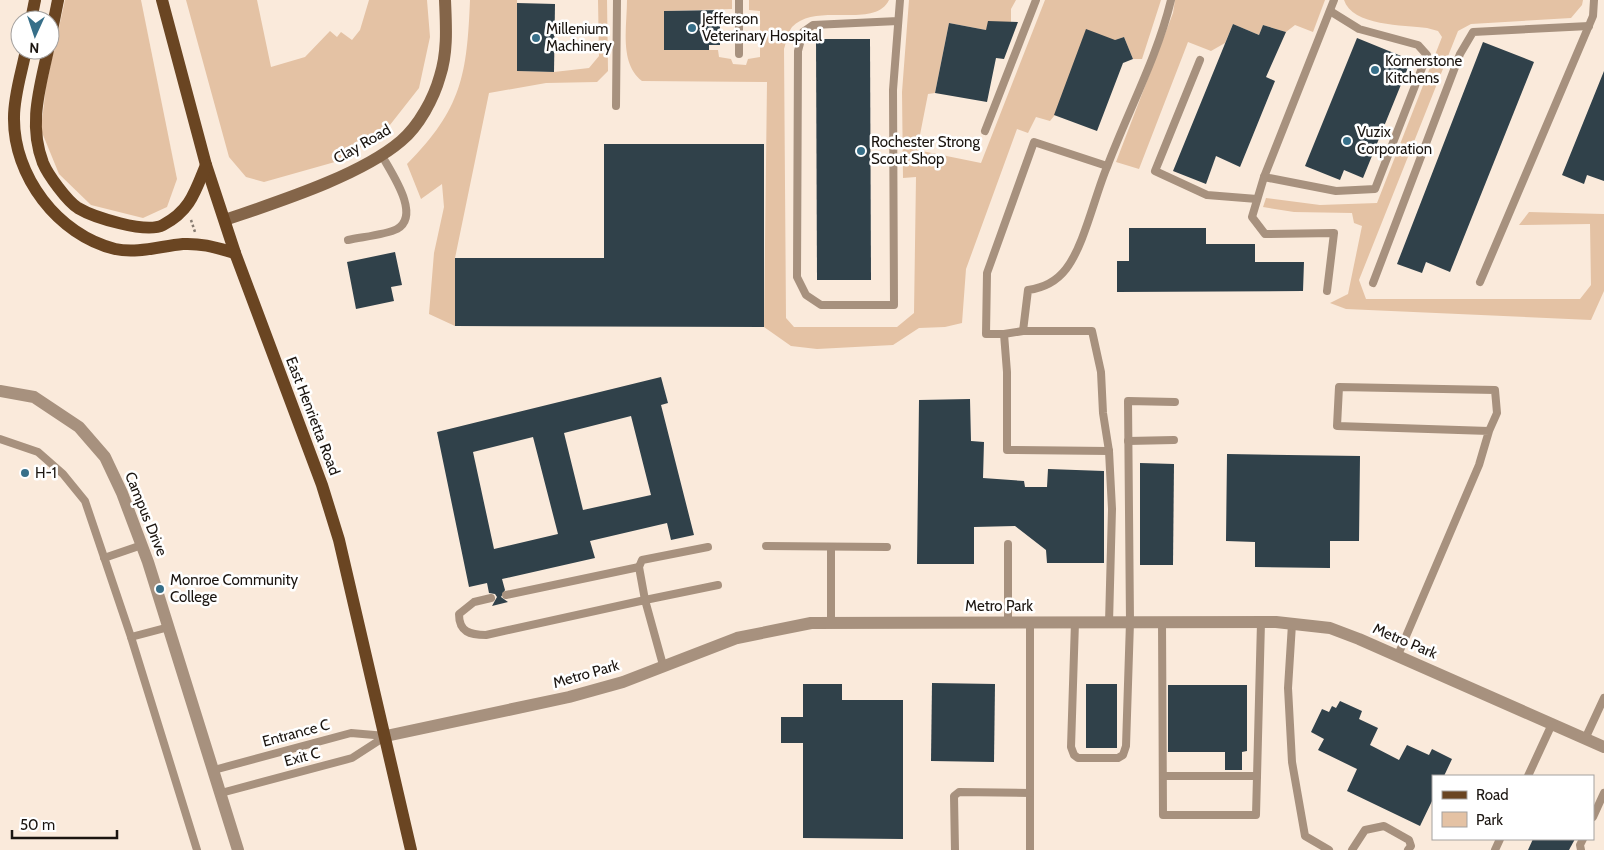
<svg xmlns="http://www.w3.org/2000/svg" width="1604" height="850" font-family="Cabin,sans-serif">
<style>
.green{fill:#e4c2a4}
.building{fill:#30414a;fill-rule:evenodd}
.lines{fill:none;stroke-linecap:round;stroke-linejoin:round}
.path{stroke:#867b71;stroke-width:2.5;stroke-dasharray:2.5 2.5;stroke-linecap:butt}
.lane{stroke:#a7917e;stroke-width:8}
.street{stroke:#a7917e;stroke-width:12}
.secondary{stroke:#846549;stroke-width:12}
.primary{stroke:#6a4522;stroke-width:12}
.poi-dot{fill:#376f89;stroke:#fff;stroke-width:2}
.labels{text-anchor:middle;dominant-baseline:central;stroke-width:5;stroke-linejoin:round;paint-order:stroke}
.poi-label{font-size:15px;fill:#1b1510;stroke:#fff;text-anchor:start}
.street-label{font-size:15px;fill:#1b1510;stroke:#fff}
</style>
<rect width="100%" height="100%" fill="#faeadb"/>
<g class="green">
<polygon points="65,0 141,0 177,179 167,207 143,218 91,205 59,174 41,130 46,86"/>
<polygon points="186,0 257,0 271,67 305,57 330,31 337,37 341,32 352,40 360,30 369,0 427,0 430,37 419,88 386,130 342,160 264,182 246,177 229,157"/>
<path d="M 470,0 L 517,0 L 517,71 L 554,72 L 589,68 L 599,56 L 598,0 L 607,0 L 608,71 L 597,82 L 546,83 L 489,93 L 455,258 L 455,326 L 429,314 L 434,253 L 444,207 L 442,184 L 421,199 L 407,164 C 462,109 467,74 470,0 Z"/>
<path d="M 627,0 L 732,0 L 732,9 L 664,11 L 664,50 L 718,50 L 719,57 L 731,59 L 733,64 L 746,65 L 748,59 L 760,57 L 760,11 L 749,10 L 749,0 L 889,0 C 874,30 816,1 792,27 C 788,32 786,43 784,49 L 786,318 L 794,327 L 897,327 L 914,313 L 916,177 L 903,178 L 902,92 L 909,0 L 1016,0 L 1011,9 L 1011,22 L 986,30 L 949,23 L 935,93 L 928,94 L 917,150 L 981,163 L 1045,0 L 1161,0 L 1142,59 L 1133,59 L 1124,37 L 1115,40 L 1050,121 L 1036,117 L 1028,133 L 1017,129 L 966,269 L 962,323 L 945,327 L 919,328 L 893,345 L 817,349 L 791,346 L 764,327 L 767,82 L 642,81 C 619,63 627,27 627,0 Z"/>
<polygon points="1175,0 1325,0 1313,32 1295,25 1286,32 1263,25 1259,35 1233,24 1225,43 1211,51 1188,42 1139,169 1116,162 1173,13"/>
<path d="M 1344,0 L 1583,0 L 1582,5 L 1571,18 L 1471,24 L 1458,31 L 1359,280 L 1366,299 L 1580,299 L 1591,285 L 1590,224 L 1519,225 L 1529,212 L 1604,214 L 1604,291 L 1591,320 L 1346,309 L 1330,303 L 1348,294 L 1362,226 L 1354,223 L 1352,213 L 1294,212 L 1263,207 L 1266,198 L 1320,205 L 1377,203 L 1442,37 L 1438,31 L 1427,28 C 1404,25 1352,26 1344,0 Z"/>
</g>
<g class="building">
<polygon points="517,3 555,4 554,72 517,71"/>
<polygon points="720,10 720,45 709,45 709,50 664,50 664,11"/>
<polygon points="988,21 1018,22 1004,59 996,58 987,102 935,93 949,23 986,30"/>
<polygon points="1233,24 1259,35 1263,25 1286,32 1266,77 1275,81 1240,167 1216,156 1206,184 1173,171"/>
<polygon points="1086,29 1115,40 1124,37 1133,59 1123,63 1097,131 1054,115"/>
<polygon points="1357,38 1411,60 1363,178 1344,170 1340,180 1305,166"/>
<polygon points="816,39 870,39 871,280 817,280"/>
<polygon points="1483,42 1534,62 1450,272 1426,262 1422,273 1397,264"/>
<polygon points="1604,71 1604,181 1587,175 1584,184 1562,175"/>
<polygon points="604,144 764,144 764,327 455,326 455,258 604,258"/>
<polygon points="1129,228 1206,228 1206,244 1255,244 1255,262 1304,262 1303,291 1117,292 1117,261 1129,261"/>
<polygon points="395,252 402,285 391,287 394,301 356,309 347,262"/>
<path d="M 661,377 L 668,403 L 661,405 L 694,535 L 671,540 L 667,523 L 590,541 L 595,558 L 502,579 L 505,590 L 501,597 L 508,602 L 492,606 L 497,597 L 495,594 L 489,593 L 487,583 L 469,587 L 437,432 ZM 631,416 L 651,495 L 583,510 L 564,433 ZM 533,437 L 558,534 L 494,549 L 473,452 Z"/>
<polygon points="970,399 971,441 984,442 983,478 1024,481 1025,487 1047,487 1048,469 1104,471 1104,563 1047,563 1046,550 1015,526 974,527 974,564 917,564 919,400"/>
<polygon points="1227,454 1360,456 1359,541 1330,541 1330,568 1255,567 1255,542 1226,541"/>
<polygon points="1140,463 1174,464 1173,565 1140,565"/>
<polygon points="932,683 995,684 994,762 931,761"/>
<polygon points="803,684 842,684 842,700 903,700 903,839 803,838 803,743 781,743 781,717 803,717"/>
<rect x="1086" y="684" width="31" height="64"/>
<polygon points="1168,685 1247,685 1247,751 1242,752 1242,770 1225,770 1225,752 1168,752"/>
<polygon points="1340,701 1362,711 1359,719 1378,728 1370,745 1399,760 1407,745 1429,755 1432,749 1452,759 1444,776 1433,776 1433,799 1420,826 1347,791 1357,769 1318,750 1324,739 1311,732 1322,709 1329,712 1332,706 1336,708"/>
<polygon points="1533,839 1575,839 1569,850 1528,850"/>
</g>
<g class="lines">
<polyline class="path" points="191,220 195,232"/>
<g class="lane">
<polyline points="739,0 739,54"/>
<polyline points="898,21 813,25 803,32 798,51 797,277 806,295 821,305 894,305 893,90 900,0"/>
<polyline points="1200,60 1155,171 1207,195 1257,199"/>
<polyline points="616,106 617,0"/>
<polyline points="985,131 1036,0"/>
<polyline points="1264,177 1336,191 1375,189 1427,55 1418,45 1359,29 1330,11"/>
<path d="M 348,240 C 361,237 385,235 397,229 C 422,215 390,171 381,154"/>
<polyline points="1480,282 1593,16 1594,0"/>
<polyline points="1373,283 1460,54 1473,32 1589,26"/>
<polyline points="1327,291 1334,233 1265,234 1252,217 1264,177 1334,0"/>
<polyline points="1023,331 1004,334 1007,372 1007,450 1109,451"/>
<polyline points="1004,334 986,334 987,273 1034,142 1107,166"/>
<polyline points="0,439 38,452 63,474 85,501 131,637 197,850"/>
<polyline points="1128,441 1174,440"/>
<polyline points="1008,544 1008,623"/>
<polyline points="766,546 887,547"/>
<polyline points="708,547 642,560 639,567 645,600 718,585"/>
<polyline points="831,547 831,623"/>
<polyline points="104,558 142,545"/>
<polyline points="506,595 639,567"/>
<path d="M 491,598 L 474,602 L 459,614 C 459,632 470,635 486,635 L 645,600 L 663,665"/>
<polyline points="1075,622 1071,747 1074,755 1078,758 1118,758 1123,755 1126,746 1130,622 1128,401 1175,402"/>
<polyline points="1162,622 1163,815 1256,815 1261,622"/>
<polyline points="1030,623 1030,850"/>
<path d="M 1109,623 L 1112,509 L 1109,451 L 1103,413 L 1101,372 L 1092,331 L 1023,331 L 1028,290 C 1043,288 1056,282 1066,269 C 1084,246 1095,195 1107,167 C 1128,111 1157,58 1171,0"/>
<polyline points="1292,624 1288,688 1292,762 1305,836 1329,850"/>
<polyline points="131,637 169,627"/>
<polyline points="1398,655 1479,465 1489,431 1337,426 1339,387 1495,390 1497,413 1489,431"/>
<polyline points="1585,739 1604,698"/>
<polyline points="214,770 351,733 386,736"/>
<polyline points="1163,776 1257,776"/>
<polyline points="1528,776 1552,724"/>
<polyline points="221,793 352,758 386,736"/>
<polyline points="1593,817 1604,793"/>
<polyline points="955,850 954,796 959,792 1030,793"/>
<polyline points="1352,850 1365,830 1384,826 1409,840 1411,846 1408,850"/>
<polyline points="1495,850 1500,839"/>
<polyline points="1581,850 1580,845 1583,839"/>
</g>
<g class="street">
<polyline points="0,391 34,397 79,427 105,457 122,493 148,562 238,850"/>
<polyline points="386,736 569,697 623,682 737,638 811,623 1276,622 1330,628 1359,639 1604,747"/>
</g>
<path class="secondary" d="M 225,220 C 277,202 360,176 401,141 C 419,126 434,98 440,76 C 448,51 446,25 445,0"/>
<g class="primary">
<polyline points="162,0 206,165 235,253 322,485 339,540 411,850"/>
<polyline points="31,20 35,0"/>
<polyline points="50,40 58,0"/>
<path d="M 26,50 C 22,71 14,95 14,117 C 13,176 58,235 115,249 C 137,254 161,246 183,244 C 202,243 217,248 235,253"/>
<path d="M 48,50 C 40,88 28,124 43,163 C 48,175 67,201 78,208 C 93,217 146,234 163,225 C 190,211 195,192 206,165"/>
</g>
</g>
<g class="poi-dot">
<circle cx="692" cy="28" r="5"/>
<circle cx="536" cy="38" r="5"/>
<circle cx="1375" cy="70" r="5"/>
<circle cx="1347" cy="141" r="5"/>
<circle cx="861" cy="151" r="5"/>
<circle cx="25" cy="473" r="5"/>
<circle cx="160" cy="589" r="5"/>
</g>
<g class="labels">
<g class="poi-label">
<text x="702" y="19">Jefferson<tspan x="702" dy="17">Veterinary Hospital</tspan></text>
<text x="546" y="29">Millenium<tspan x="546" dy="17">Machinery</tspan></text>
<text x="1385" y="61">Kornerstone<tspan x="1385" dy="17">Kitchens</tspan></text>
<text x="1357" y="132">Vuzix<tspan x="1357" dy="17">Corporation</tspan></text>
<text x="871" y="142">Rochester Strong<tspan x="871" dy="17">Scout Shop</tspan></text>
<text x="35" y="473">H-1</text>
<text x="170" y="580">Monroe Community<tspan x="170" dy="17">College</tspan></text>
</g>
<g class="street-label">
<text transform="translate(362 144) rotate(-30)">Clay Road</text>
<text transform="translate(313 416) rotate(69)">East Henrietta Road</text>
<text transform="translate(146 514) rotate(68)">Campus Drive</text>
<text x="999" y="606">Metro Park</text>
<text transform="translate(1405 641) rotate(23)">Metro Park</text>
<text transform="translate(586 674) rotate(-16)">Metro Park</text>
<text transform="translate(296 733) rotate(-15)">Entrance C</text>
<text transform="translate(302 757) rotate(-15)">Exit C</text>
</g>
</g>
<rect x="1432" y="775" width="162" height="65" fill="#ffffff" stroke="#a4a19f"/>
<rect x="1442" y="791" width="25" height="8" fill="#6a4522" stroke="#a4a19f"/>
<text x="1476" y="800" font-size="15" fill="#1b1510">Road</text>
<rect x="1442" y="812" width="25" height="15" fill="#e4c2a4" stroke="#a4a19f"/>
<text x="1476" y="825" font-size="15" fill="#1b1510">Park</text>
<g transform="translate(35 35) rotate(183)"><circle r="24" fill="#ffffff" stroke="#a4a19f"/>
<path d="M0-4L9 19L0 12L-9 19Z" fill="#376f89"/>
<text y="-8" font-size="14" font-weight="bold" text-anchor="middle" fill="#1b1510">N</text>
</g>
<path d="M12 830v8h105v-8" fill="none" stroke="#1b1510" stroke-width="2.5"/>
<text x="20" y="830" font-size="15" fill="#1b1510" stroke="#ffffff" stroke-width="4" paint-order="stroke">50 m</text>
</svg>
